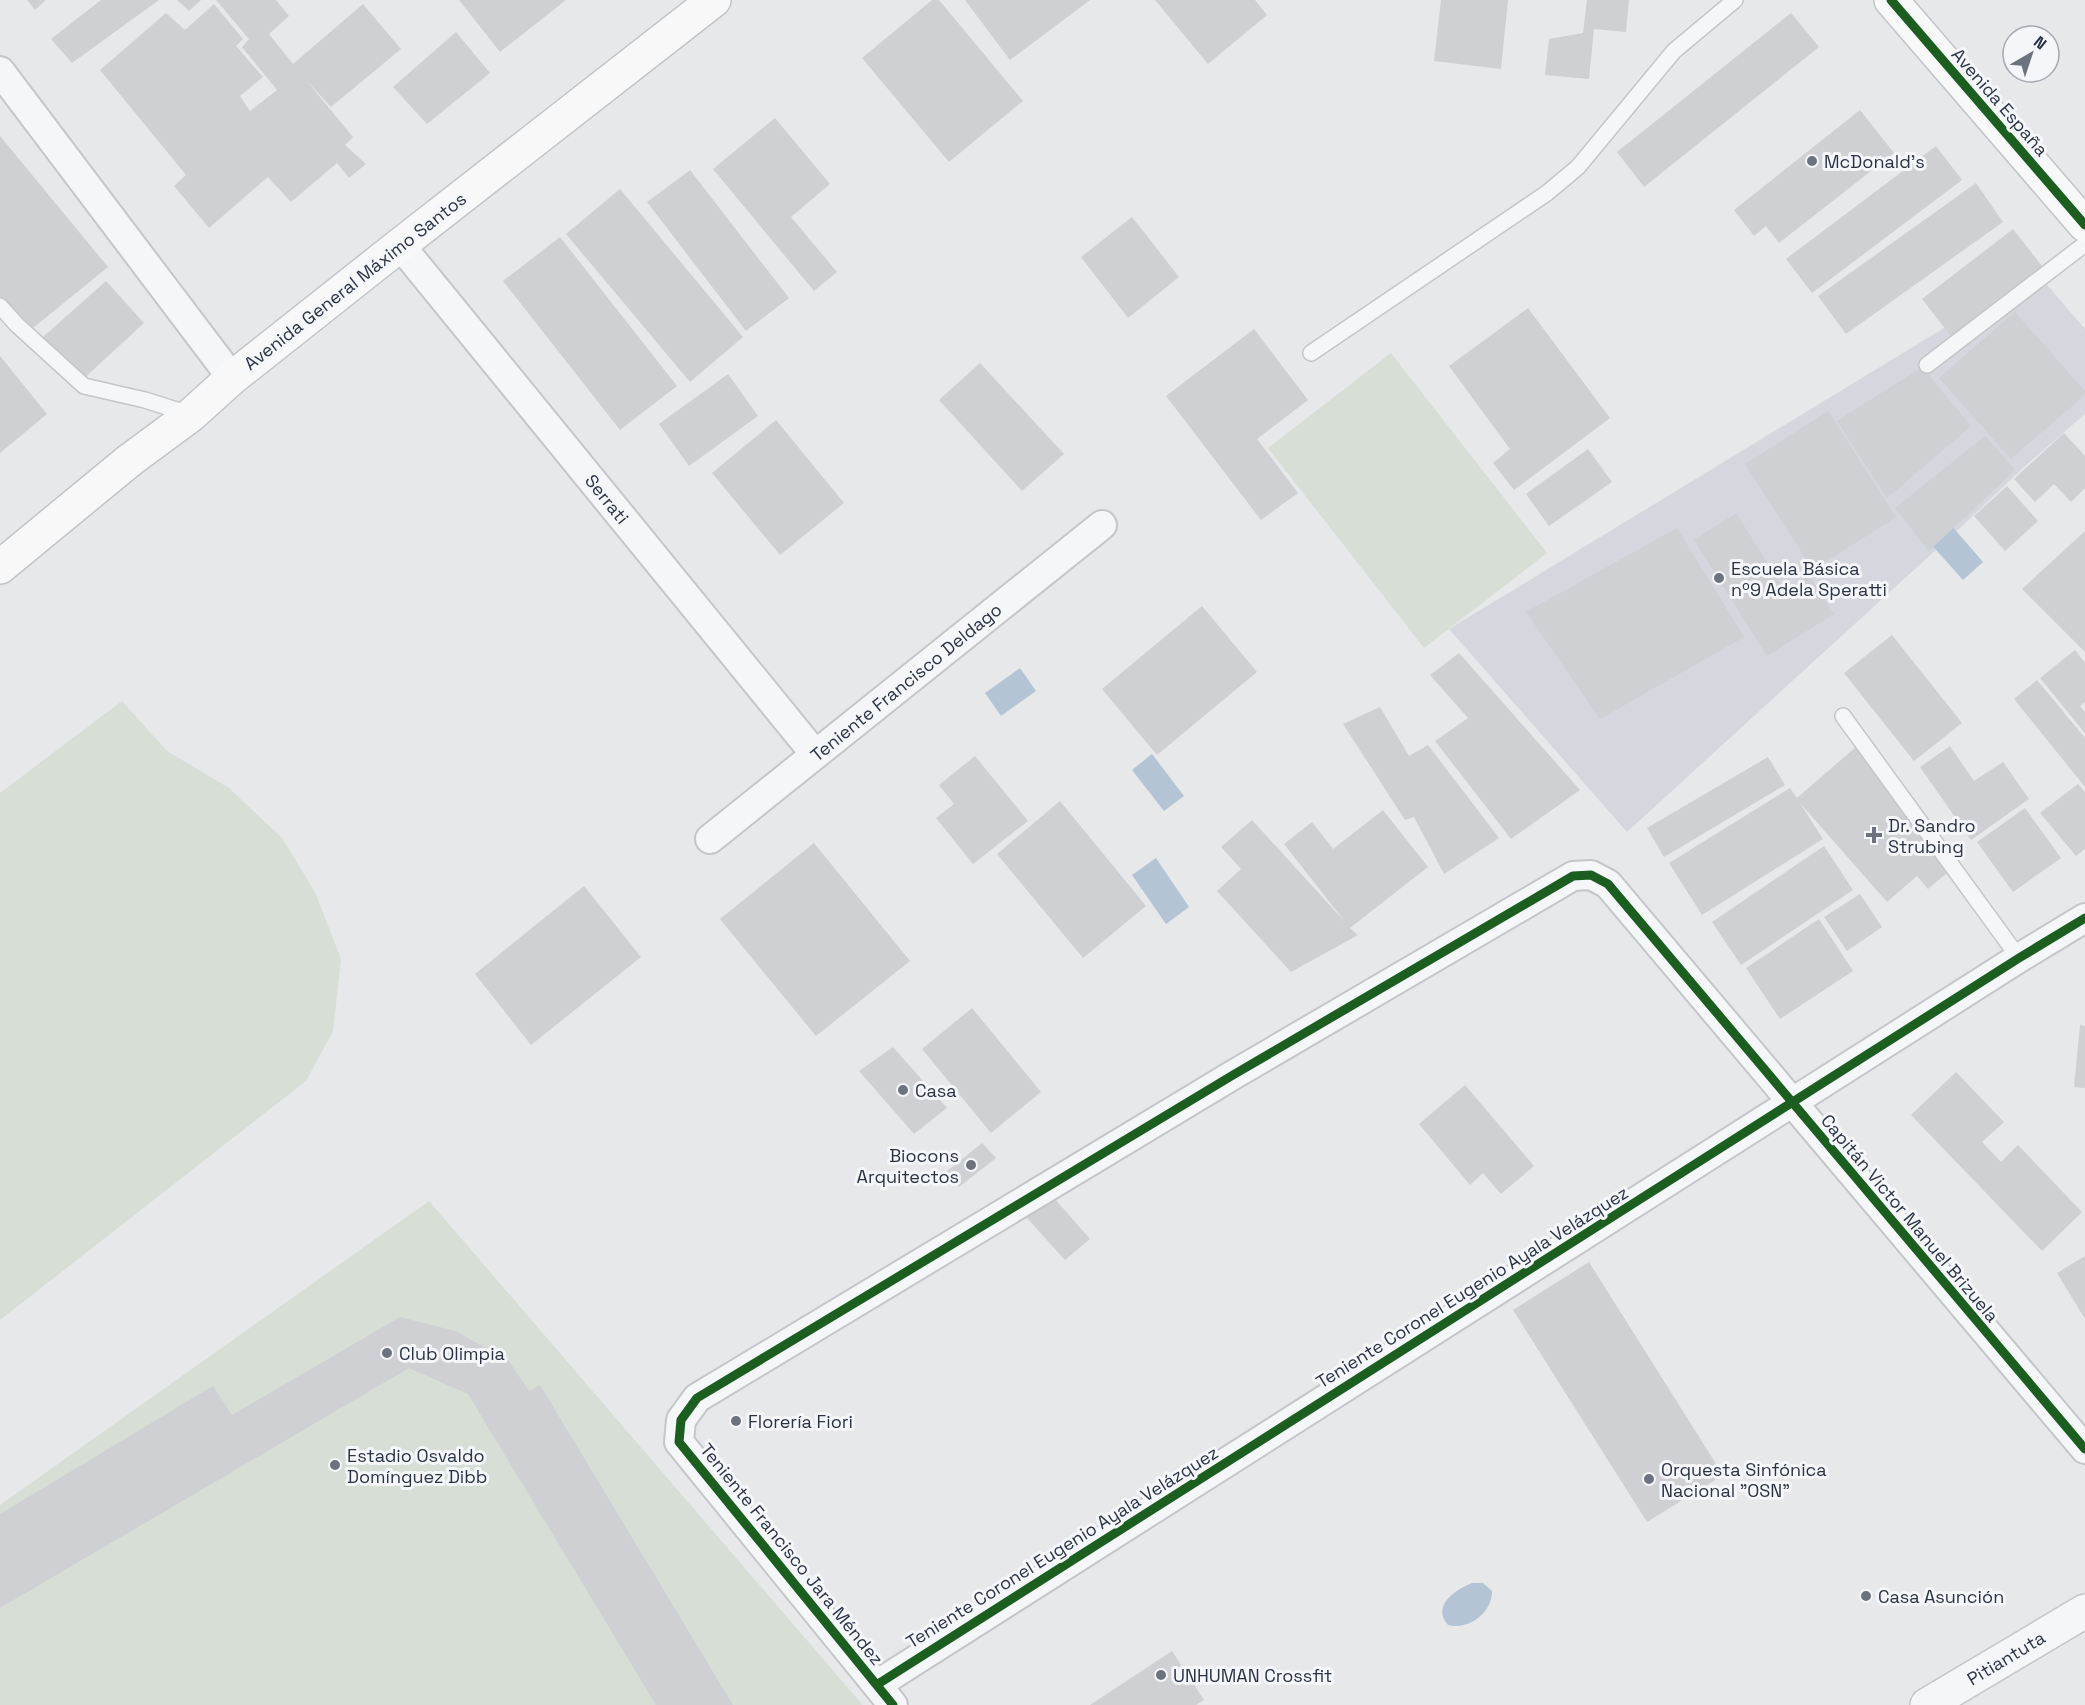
<svg xmlns="http://www.w3.org/2000/svg" width="2085" height="1705" font-family="'Space Grotesk',sans-serif">
<style>
.built{fill:#d4d7dd}
.green{fill:#d6ded6}
.water{fill:#b4c4d5}
.building{fill:#ced0d3}
.lines{fill:none;stroke-linecap:round;stroke-linejoin:round}
.service-casing{stroke:#c4c6c8;stroke-width:18}
.minor-casing{stroke:#c4c6c8;stroke-width:32}
.tertiary-casing{stroke:#c4c6c8;stroke-width:36}
.primary-casing{stroke:#c2c5c8;stroke-width:36}
.service{stroke:#f5f6f7;stroke-width:15}
.minor{stroke:#f5f6f7;stroke-width:28}
.tertiary{stroke:#f5f6f7;stroke-width:33}
.primary{stroke:#f8f8f8;stroke-width:33}
.cycleway-casing{stroke:#f4f6f9;stroke-width:13}
.cycleway{stroke:#1b5e20;stroke-width:9}
.poi-dot{fill:#6c737f;stroke:#f4f6f9;stroke-width:2}
.labels{text-anchor:middle;dominant-baseline:central;stroke-width:6;stroke-linejoin:round;paint-order:stroke}
.street-label{font-size:18px;fill:#2b3445;stroke:#f4f6f9}
.poi-label{font-size:18px;fill:#2b3445;stroke:#f4f6f9;text-anchor:start}
</style>
<rect width="100%" height="100%" fill="#e6e8ea"/>
<polygon class="built" points="2036,272 2085,329 2085,414 2024,467 1961,527 1627,832 1449,629"/>
<g class="green">
<polygon points="1391,353 1547,553 1424,648 1268,448"/>
<polygon points="122,701 167,751 229,788 282,838 315,892 341,959 333,1031 306,1081 0,1320 0,793"/>
<polygon points="429,1201 860,1702 862,1705 0,1705 0,1505"/>
</g>
<g class="water">
<polygon points="1950,524 1983,562 1963,580 1929,542"/>
<polygon points="1020,668 1036,691 1001,716 985,693"/>
<polygon points="1152,754 1184,796 1164,811 1132,770"/>
<polygon points="1156,858 1189,907 1166,924 1132,875"/>
<path d="M 1472,1583 L 1483,1583 L 1492,1591 C 1492,1613 1469,1630 1448,1625 C 1431,1606 1455,1590 1472,1583 Z"/>
</g>
<g class="building">
<polygon points="27,0 46,0 35,10"/>
<polygon points="101,0 159,0 72,63 51,39"/>
<polygon points="177,0 201,0 189,11"/>
<polygon points="216,0 276,0 289,16 269,34 293,64 363,4 401,49 331,107 306,80 353,137 345,145 366,164 349,178 337,163 291,202 268,177 209,228 174,186 186,175 100,70 166,13 185,30 214,4 243,39 236,46 263,77 240,96 250,111 277,90 242,47 249,39"/>
<polygon points="459,0 566,0 500,52"/>
<polygon points="932,0 939,0 1023,101 949,162 862,58"/>
<polygon points="965,0 1090,0 1010,60"/>
<polygon points="1155,0 1255,0 1267,15 1208,64"/>
<polygon points="1441,0 1508,0 1501,69 1434,61"/>
<polygon points="1587,0 1629,0 1626,32 1594,29 1589,79 1545,75 1549,39 1583,33"/>
<polygon points="1791,13 1819,47 1644,187 1617,152"/>
<polygon points="456,32 490,73 427,124 393,87"/>
<polygon points="1860,110 1894,153 1779,243 1766,226 1754,236 1734,210"/>
<polygon points="775,118 830,184 791,217 837,272 814,291 713,169"/>
<polygon points="0,136 108,267 28,332 0,298"/>
<polygon points="1936,146 1962,180 1812,293 1786,259"/>
<polygon points="690,170 789,298 746,331 647,202"/>
<polygon points="1976,183 2003,222 1846,334 1818,296"/>
<polygon points="620,189 743,337 690,382 566,234"/>
<polygon points="1132,217 1179,277 1128,318 1081,257"/>
<polygon points="2013,229 2042,266 1951,336 1922,299"/>
<polygon points="560,237 677,386 620,430 503,281"/>
<polygon points="106,281 144,323 81,381 42,338"/>
<polygon points="1528,308 1610,418 1514,490 1493,463 1510,449 1449,366"/>
<polygon points="2015,312 2085,391 2085,395 2011,459 1939,378"/>
<polygon points="1254,329 1308,400 1257,439 1298,493 1261,520 1166,396"/>
<polygon points="0,356 47,414 0,453"/>
<polygon points="980,363 1064,454 1022,491 939,400"/>
<polygon points="1922,367 1971,426 1887,498 1837,421"/>
<polygon points="728,374 758,416 689,466 659,424"/>
<polygon points="1828,411 1896,517 1813,570 1745,464"/>
<polygon points="776,420 844,503 780,555 712,473"/>
<polygon points="2064,433 2085,456 2085,488 2071,502 2054,484 2035,502 2014,479"/>
<polygon points="1985,436 2015,470 1929,551 1895,508"/>
<polygon points="1588,449 1612,482 1549,526 1526,494"/>
<polygon points="2007,486 2038,521 2005,551 1974,516"/>
<polygon points="1736,513 1785,591 1809,575 1834,614 1767,656 1694,540"/>
<polygon points="1677,528 1744,637 1600,719 1526,612"/>
<polygon points="2085,531 2085,652 2022,589"/>
<polygon points="1202,606 1257,672 1157,755 1102,689"/>
<polygon points="1892,635 1962,723 1914,761 1844,673"/>
<polygon points="2075,650 2085,663 2085,702 2080,706 2085,712 2085,733 2040,678"/>
<polygon points="1459,653 1580,790 1511,839 1435,741 1468,718 1430,675"/>
<polygon points="2037,680 2085,738 2085,787 2014,699"/>
<polygon points="1380,707 1409,756 1428,745 1499,838 1444,874 1414,817 1405,820 1343,724"/>
<polygon points="1857,746 1960,862 1928,889 1917,876 1887,902 1800,803 1823,839 1702,915 1669,863 1790,788 1797,798"/>
<polygon points="1950,746 1974,781 2003,762 2029,799 1971,840 1920,767"/>
<polygon points="975,756 1028,821 973,864 936,818 954,804 939,785"/>
<polygon points="1768,757 1785,785 1664,857 1647,828"/>
<polygon points="2078,784 2085,792 2085,849 2076,856 2040,813"/>
<polygon points="1060,801 1146,906 1083,958 997,854"/>
<polygon points="2025,808 2061,858 2013,892 1977,842"/>
<polygon points="1383,810 1428,867 1350,928 1358,935 1291,972 1217,891 1241,869 1221,847 1252,820 1346,923 1284,844 1312,822 1333,849"/>
<polygon points="814,843 910,961 816,1036 720,919"/>
<polygon points="1824,846 1853,890 1741,965 1712,922"/>
<polygon points="584,886 641,957 531,1045 475,974"/>
<polygon points="1860,894 1882,927 1847,951 1824,917"/>
<polygon points="1819,919 1853,971 1780,1019 1746,968"/>
<polygon points="972,1008 1041,1092 991,1133 922,1049"/>
<polygon points="2080,1025 2085,1026 2085,1088 2074,1087"/>
<polygon points="893,1047 947,1108 914,1134 859,1071"/>
<polygon points="1956,1072 2004,1122 1982,1142 2001,1162 2018,1145 2082,1212 2042,1251 1911,1115"/>
<polygon points="1465,1085 1534,1166 1501,1194 1483,1173 1470,1185 1419,1124"/>
<polygon points="982,1143 996,1158 959,1187 946,1172"/>
<polygon points="1054,1198 1090,1239 1065,1260 1026,1217"/>
<polygon points="2085,1256 2085,1319 2057,1273"/>
<polygon points="1589,1262 1723,1475 1647,1522 1513,1310"/>
<polygon points="400,1317 455,1331 508,1360 529,1391 540,1385 733,1705 656,1705 468,1394 409,1368 0,1608 0,1514 213,1386 232,1415"/>
<polygon points="1172,1651 1204,1700 1196,1705 1090,1705"/>
</g>
<g class="lines">
<defs>
<g id="service">
<polyline points="0,306 16,324 84,386 145,400 189,414"/>
<polyline points="1311,353 1547,193 1578,167 1674,51 1735,0"/>
<polyline points="1927,365 2085,244"/>
<polyline points="1843,716 2019,958"/>
</g>
<g id="minor">
<polyline points="0,71 232,378"/>
<polyline points="400,245 815,754"/>
<polyline points="710,839 1102,525"/>
<polyline points="878,1684 2019,958 2085,918"/>
<polyline points="893,1705 679,1442 681,1420 697,1398 1233,1075 1573,876 1591,875 1608,884 2085,1449"/>
</g>
<polyline id="tertiary" points="1927,1705 2085,1611"/>
<g id="primary">
<polyline points="1891,0 2085,225"/>
<polyline points="0,567 130,460 191,415 232,378 400,245 714,0"/>
</g>
</defs>
<use href="#service" class="service-casing"/>
<use href="#minor" class="minor-casing"/>
<use href="#tertiary" class="tertiary-casing"/>
<use href="#primary" class="primary-casing"/>
<use href="#service" class="service"/>
<use href="#minor" class="minor"/>
<use href="#tertiary" class="tertiary"/>
<use href="#primary" class="primary"/>
<defs>
<g id="cycleway">
<polyline points="1891,0 2085,225"/>
<polyline points="878,1684 2019,958 2085,918"/>
<polyline points="893,1705 679,1442 681,1420 697,1398 1233,1075 1573,876 1591,875 1608,884 2085,1449"/>
</g>
</defs>
<use href="#cycleway" class="cycleway-casing"/>
<use href="#cycleway" class="cycleway"/>
</g>
<g class="poi-dot">
<circle cx="1812" cy="161" r="6"/>
<circle cx="1719" cy="578" r="6"/>
<path d="M1871 826h6v6h6v6h-6v6h-6v-6h-6v-6h6z"/>
<circle cx="903" cy="1090" r="6"/>
<circle cx="971" cy="1165" r="6"/>
<circle cx="387" cy="1353" r="6"/>
<circle cx="736" cy="1421" r="6"/>
<circle cx="335" cy="1465" r="6"/>
<circle cx="1649" cy="1479" r="6"/>
<circle cx="1866" cy="1596" r="6"/>
<circle cx="1161" cy="1675" r="6"/>
</g>
<g class="labels">
<g class="street-label">
<text transform="translate(2000 102) rotate(49)">Avenida España</text>
<text transform="translate(355 281) rotate(-38)">Avenida General Máximo Santos</text>
<text transform="translate(607 499) rotate(51)">Serrati</text>
<text transform="translate(906 682) rotate(-39)">Teniente Francisco Deldago</text>
<text transform="translate(1910 1218) rotate(50)">Capitán Victor Manuel Brizuela</text>
<text transform="translate(1472 1287) rotate(-32)">Teniente Coronel Eugenio Ayala Velázquez</text>
<text transform="translate(1062 1547) rotate(-32)">Teniente Coronel Eugenio Ayala Velázquez</text>
<text transform="translate(792 1554) rotate(51)">Teniente Francisco Jara Méndez</text>
<text transform="translate(2006 1658) rotate(-31)">Pitiantuta</text>
</g>
<g class="poi-label">
<text x="1824" y="161">McDonald's</text>
<text x="1731" y="568">Escuela Básica<tspan x="1731" dy="21">nº9 Adela Speratti</tspan></text>
<text x="1888" y="825">Dr. Sandro<tspan x="1888" dy="21">Strubing</tspan></text>
<text x="915" y="1090">Casa</text>
<text x="959" y="1155" text-anchor="end">Biocons<tspan x="959" dy="21">Arquitectos</tspan></text>
<text x="399" y="1353">Club Olimpia</text>
<text x="748" y="1421">Florería Fiori</text>
<text x="347" y="1455">Estadio Osvaldo<tspan x="347" dy="21">Domínguez Dibb</tspan></text>
<text x="1661" y="1469">Orquesta Sinfónica<tspan x="1661" dy="21">Nacional "OSN"</tspan></text>
<text x="1878" y="1596">Casa Asunción</text>
<text x="1173" y="1675">UNHUMAN Crossfit</text>
</g>
</g>
<g transform="translate(2031 54) rotate(39)"><circle r="28" fill="#f4f6f9" stroke="#a4a8b1" stroke-width="1.5"/>
<path d="M0-4.5L10 22L0 15L-10 22Z" fill="#6c737f"/>
<text y="-9" font-size="16" font-weight="bold" text-anchor="middle" fill="#2b3445">N</text>
</g>
</svg>
